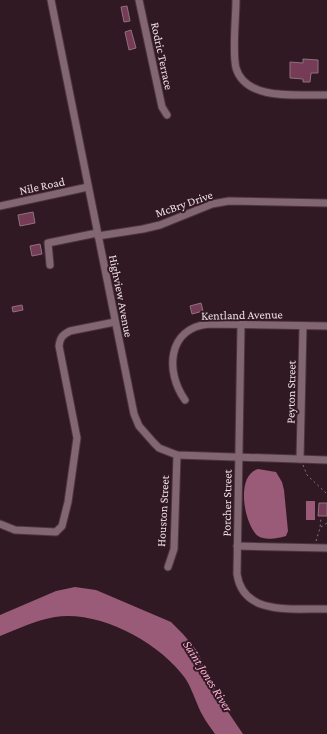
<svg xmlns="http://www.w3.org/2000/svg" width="327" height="734" font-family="'Crimson Pro',serif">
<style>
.water{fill:#995b77}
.building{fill:#753b57;stroke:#8f727e}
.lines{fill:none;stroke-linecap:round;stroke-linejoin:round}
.minor-casing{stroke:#4c353f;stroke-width:9}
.path{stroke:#87727b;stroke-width:1;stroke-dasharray:2 3;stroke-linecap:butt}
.minor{stroke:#826672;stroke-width:7}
.labels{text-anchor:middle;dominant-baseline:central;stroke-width:4;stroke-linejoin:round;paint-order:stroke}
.street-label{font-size:12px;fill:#efdee5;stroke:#311924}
.water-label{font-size:13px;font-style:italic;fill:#f9afd0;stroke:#311924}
</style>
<rect width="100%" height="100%" fill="#311924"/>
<g class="water">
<path d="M 258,469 L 276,472 L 282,482 L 284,490 L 288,531 L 286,536 C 279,538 265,541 258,536 C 244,525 235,475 258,469 Z"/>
<rect x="306" y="501" width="9" height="19"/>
<path d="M 75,587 L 96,590 L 171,622 L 183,634 L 197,651 L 220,700 L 243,734 L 215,734 C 211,728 206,722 203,716 C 196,704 193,690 185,678 C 159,642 99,610 55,617 C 36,620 18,629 0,636 L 0,615 L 56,591 Z"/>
</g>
<g class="building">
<polygon points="127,6 130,21 124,22 121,7"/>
<polygon points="131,30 136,48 129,50 125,32"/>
<polygon points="303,59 318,60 318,73 311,73 310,82 303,82 303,79 290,78 290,62 303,63"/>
<polygon points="33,212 35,223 20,226 18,215"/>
<polygon points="40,244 42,254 32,256 30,246"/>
<polygon points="201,303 203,311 192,314 190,306"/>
<polygon points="22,305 23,310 13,312 12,307"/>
<polygon points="319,503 327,503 327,516 318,516"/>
</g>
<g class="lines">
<defs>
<g id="minor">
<polyline points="51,0 134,414 139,426 154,443 159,448 177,455 327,460"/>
<polyline points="139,0 162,107 167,115"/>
<path d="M 236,0 C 236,18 232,52 236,68 C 246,102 300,94 327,95"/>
<polyline points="0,206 88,187"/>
<polyline points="98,236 143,229 160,225 212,204 229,201 327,203"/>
<polyline points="50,265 48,243 97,233"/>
<path d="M 241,325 L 237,574 C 243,617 295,608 327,609"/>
<path d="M 185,400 C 165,372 167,328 209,324 L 327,326"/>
<polyline points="300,459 303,326"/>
<path d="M 0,524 L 15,530 L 56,532 L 62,526 L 68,502 L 77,438 L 59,346 C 60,338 62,335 70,331 L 115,322"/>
<polyline points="237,546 327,548"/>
<polyline points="168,567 174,549 177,455"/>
</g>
</defs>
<use href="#minor" class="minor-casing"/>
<g class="path">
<polyline points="303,465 307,475 327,494"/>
<polyline points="321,527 327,523"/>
<polyline points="316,541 320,528 321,518"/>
</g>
<use href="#minor" class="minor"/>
</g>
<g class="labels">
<g class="street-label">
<text transform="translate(162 56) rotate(78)">Rodric Terrace</text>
<text transform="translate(42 186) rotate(-12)">Nile Road</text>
<text transform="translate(184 204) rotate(-19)">McBry Drive</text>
<text transform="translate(121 296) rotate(79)">Highview Avenue</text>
<text transform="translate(242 315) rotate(-1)">Kentland Avenue</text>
<text transform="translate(291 392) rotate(-89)">Peyton Street</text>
<text transform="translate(227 503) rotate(-89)">Porcher Street</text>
<text transform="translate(163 511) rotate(-87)">Houston Street</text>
</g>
<g class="water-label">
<text transform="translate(208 676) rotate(58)">Saint Jones River</text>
</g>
</g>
</svg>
